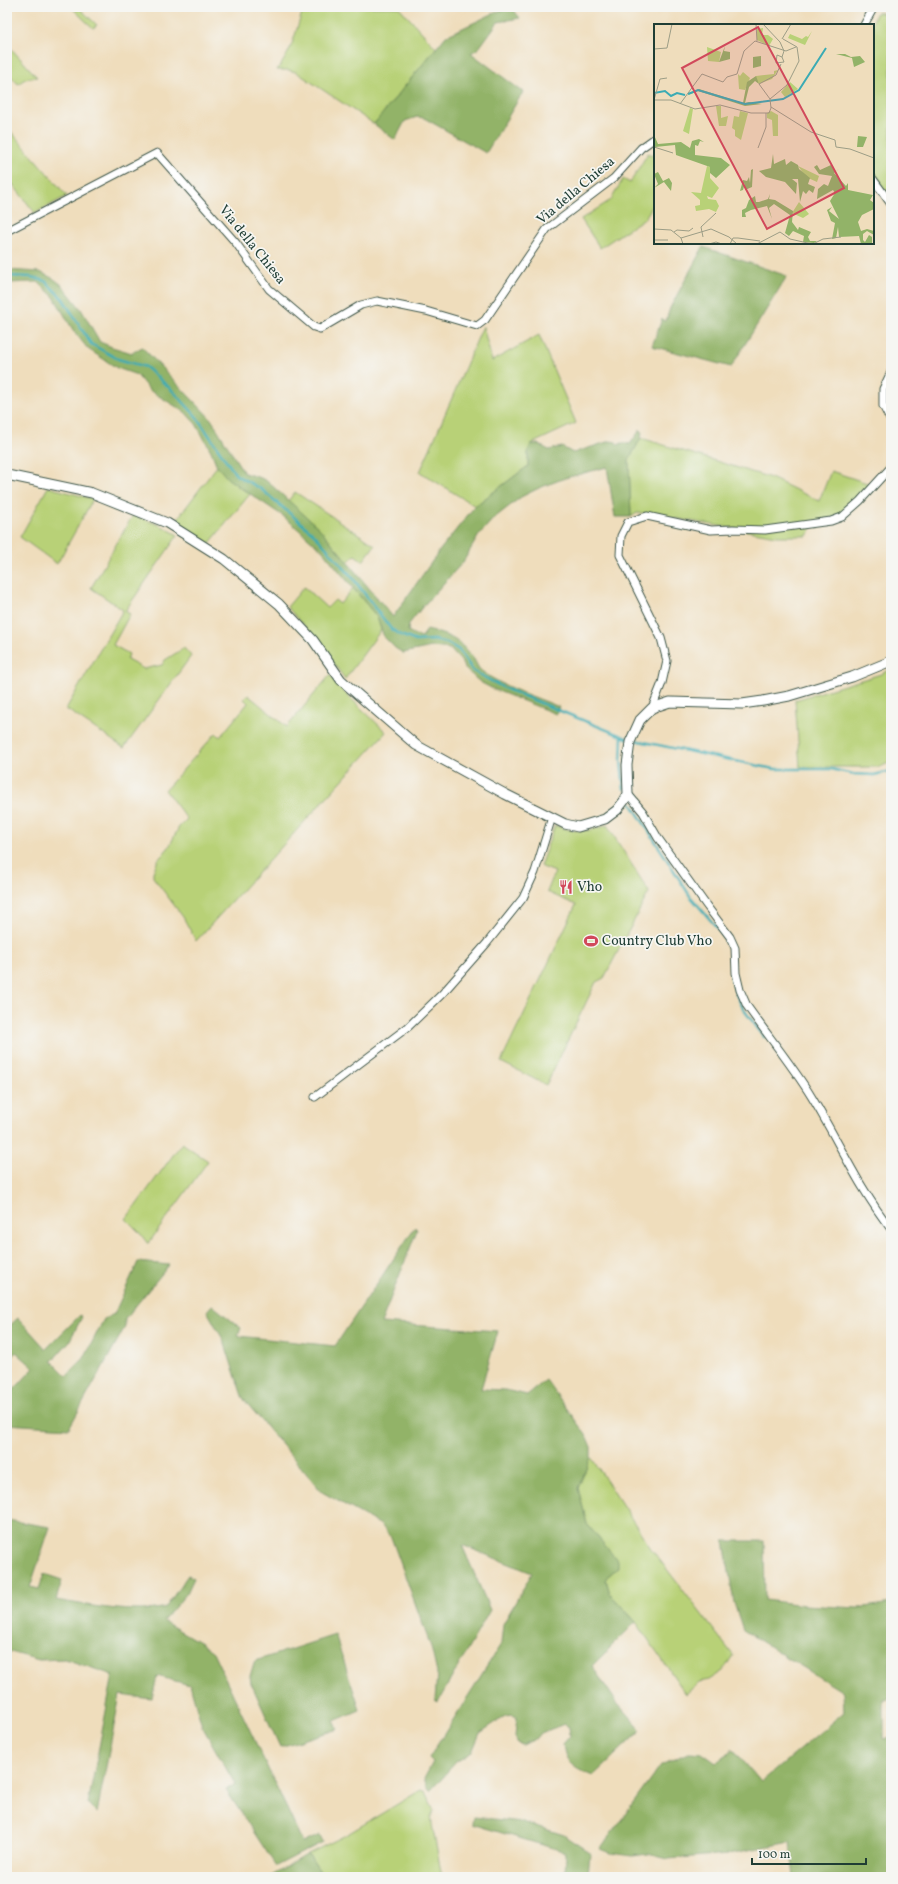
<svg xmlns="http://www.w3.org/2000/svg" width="898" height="1884" font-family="Vollkorn,serif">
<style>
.green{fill:#b8d177;stroke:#6c8756}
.forest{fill:#92b368;stroke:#58784e}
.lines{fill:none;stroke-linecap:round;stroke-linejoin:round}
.stream{stroke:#3aabb4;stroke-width:2.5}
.minor-casing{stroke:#3e5548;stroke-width:9}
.tertiary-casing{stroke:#3e5548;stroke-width:11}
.minor{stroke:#fff;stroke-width:7}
.tertiary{stroke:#fff;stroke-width:9}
.labels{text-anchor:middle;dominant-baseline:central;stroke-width:3.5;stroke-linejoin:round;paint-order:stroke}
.street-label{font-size:14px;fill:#1f3d34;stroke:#f6f6f2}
.poi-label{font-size:14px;fill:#1f3d34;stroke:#f6f6f2;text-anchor:start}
.inset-river{fill:none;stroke:#3aabb4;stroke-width:2}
.inset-road{fill:none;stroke:#9c9d86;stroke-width:1}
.view{fill:#d1495b;fill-opacity:0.15;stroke:#d1495b;stroke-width:2}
.inset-edge{fill:none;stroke:#1f3d34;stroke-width:2}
</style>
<rect width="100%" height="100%" fill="#f6f6f2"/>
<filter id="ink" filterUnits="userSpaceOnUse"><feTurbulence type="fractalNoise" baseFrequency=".025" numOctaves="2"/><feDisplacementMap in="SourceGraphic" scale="8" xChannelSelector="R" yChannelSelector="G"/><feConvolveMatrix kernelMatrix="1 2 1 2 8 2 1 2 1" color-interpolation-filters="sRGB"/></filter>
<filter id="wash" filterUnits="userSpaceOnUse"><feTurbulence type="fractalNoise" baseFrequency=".012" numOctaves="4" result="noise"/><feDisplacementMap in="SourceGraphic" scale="16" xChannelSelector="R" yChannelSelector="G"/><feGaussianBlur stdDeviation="0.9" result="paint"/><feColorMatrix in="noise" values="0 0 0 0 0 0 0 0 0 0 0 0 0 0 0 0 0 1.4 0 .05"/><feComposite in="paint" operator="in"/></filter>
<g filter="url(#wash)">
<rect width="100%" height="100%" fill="#efddbc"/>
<g class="green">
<polygon points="71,7 78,7 97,25 93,28"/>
<path d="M 304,7 L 399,7 L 436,48 L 374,124 L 296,72 L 288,70 L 277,70 C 294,48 295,32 304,7 Z"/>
<polygon points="877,12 891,15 891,199 873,175 873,25 871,25"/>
<polygon points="7,44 37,77 25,79 18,84 7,72"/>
<polygon points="7,127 67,196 35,213 7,177"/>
<polygon points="655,152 655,202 645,218 600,248 581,219 611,200 623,179 630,183 648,153 651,155"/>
<polygon points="483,326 492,361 539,335 576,423 531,444 528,451 528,466 475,506 420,472"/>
<polygon points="641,438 771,478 819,501 831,471 873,485 851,507 831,519 814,525 807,536 777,536 644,513 637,513 631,517 629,460"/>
<polygon points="217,466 237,486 250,494 209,544 175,522"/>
<polygon points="48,487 93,499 57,564 20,537"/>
<polygon points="295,492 375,545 363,561 355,555 348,562 320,529 288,501"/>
<polygon points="133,515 162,526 178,535 125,611 130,614 113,645 129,654 127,660 144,669 162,665 165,660 184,648 191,656 124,748 66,709 123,610 91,588"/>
<polygon points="304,587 327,608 335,600 340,604 353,588 377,617 381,630 345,679 312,634 287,607"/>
<polygon points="891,669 891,762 880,767 800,767 795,700 881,674"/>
<polygon points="330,675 344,692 386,732 196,941 183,917 153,877 153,872 158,860 169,847 179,827 187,819 165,790 216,733 220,737 248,703 244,699 248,695 287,727"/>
<path d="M 555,825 C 573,833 589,832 607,825 L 649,892 L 604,978 L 596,982 L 546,1085 L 501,1062 L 576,905 L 547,892 L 555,872 L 540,866 Z"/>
<polygon points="182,1143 208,1161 148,1244 139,1232 126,1219"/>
<polygon points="591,1457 652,1550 733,1655 723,1671 709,1680 699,1682 686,1694 636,1622 610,1594 606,1580 610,1574 618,1568 587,1524 578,1488"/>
<polygon points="421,1790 425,1792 434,1810 431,1817 432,1824 442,1877 324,1877 308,1854 346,1835"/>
</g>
<g class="forest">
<polygon points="513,9 520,18 498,22 479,48 471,53 523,92 486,153 424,118 417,117 405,121 395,140 374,124 446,36 490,15 501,10"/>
<polygon points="703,247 787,276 731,367 652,346 662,319 666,321 670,308"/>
<path d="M 7,270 L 40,272 L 54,279 L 62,285 L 81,309 L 100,342 L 112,347 L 132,353 L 142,347 L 211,419 L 244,473 L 261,478 L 268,482 L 320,529 L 393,617 L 440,550 L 475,506 L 528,466 L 528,451 L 531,444 L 538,444 L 549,450 L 562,447 L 573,453 L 610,441 L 616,442 L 618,445 L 622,443 L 630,444 L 640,430 L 642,431 L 641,438 L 629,460 L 631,517 L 615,517 L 607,467 L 565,478 L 539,488 L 521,497 L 493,519 L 479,535 L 463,562 L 424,605 L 409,624 L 408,631 L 421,638 L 427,630 C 451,636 457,638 473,658 C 477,663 477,668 483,672 C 504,688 534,696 559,707 L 556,714 L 493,689 L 480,682 L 464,668 L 461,661 L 450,649 L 432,647 L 403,653 L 395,648 L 384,637 L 377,617 L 321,549 L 283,516 L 228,479 L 217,466 L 211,451 L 196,424 L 185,412 L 149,390 L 137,375 L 117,368 L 88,349 L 73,330 L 54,297 L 38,282 L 7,283 Z"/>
<path d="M 415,1227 L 417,1230 L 381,1323 L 498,1331 L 481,1389 L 505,1390 L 527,1395 L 546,1380 L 586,1435 L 591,1447 L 591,1457 L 578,1488 L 587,1524 L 618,1561 L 618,1568 L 610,1574 L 606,1580 L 610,1594 L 636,1622 L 592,1666 L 617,1703 L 641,1730 L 593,1776 C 575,1769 565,1764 563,1744 L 570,1736 L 569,1727 L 564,1724 L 541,1733 L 537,1738 L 523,1745 L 518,1744 L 515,1737 L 517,1717 L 512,1715 L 505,1716 L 480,1733 L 472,1752 L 456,1762 L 430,1791 L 424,1779 L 433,1762 L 429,1758 L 501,1644 L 503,1624 L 532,1573 L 462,1545 L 490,1610 L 438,1702 L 435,1700 L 437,1673 L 431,1647 L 391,1537 L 381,1525 L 322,1492 L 245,1401 L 242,1396 L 224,1341 L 207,1311 L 212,1305 L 241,1328 L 238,1336 L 335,1346 Z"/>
<polygon points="138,1262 169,1265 125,1319 125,1327 69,1428 7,1424 7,1397 34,1368 16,1352 7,1362 7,1328 18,1318 46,1349 80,1315 82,1317 69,1342 52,1361 67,1376 84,1358 104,1319 114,1314"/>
<path d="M 7,1520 L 50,1527 L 30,1587 L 39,1589 L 44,1574 L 62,1580 L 56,1600 C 86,1605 137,1615 166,1607 L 188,1575 L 194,1578 L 187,1593 L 163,1621 L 201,1643 L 213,1652 L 303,1843 L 320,1835 L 323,1842 L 276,1866 L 226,1790 L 235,1784 L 202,1726 L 190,1685 L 157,1676 L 152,1699 L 120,1695 L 97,1813 L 88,1804 L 113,1675 L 65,1659 L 39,1660 L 7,1651 Z"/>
<polygon points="724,1541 764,1541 765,1600 804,1605 858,1608 891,1603 891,1698 884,1699 884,1739 891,1738 891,1877 794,1877 790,1842 728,1854 668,1859 648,1854 632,1856 610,1853 600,1849 661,1765 690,1752 702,1753 716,1763 733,1749 761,1782 844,1712 843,1692 743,1630 734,1603"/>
<polygon points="335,1635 360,1710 334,1721 338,1729 280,1747 251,1683 250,1676 255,1661"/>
<polygon points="473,1817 523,1822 564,1835 590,1852 588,1877 565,1877 566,1852 472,1824"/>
<polygon points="308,1854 321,1873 313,1877 270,1877"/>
</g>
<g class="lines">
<g class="stream">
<polyline points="7,276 31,277 45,281 63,299 91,344 118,359 146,367 174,392 196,416 236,475 261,489 314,534 352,577 391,629 403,636 416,641 434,640 447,643 459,650 473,671 504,688 629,739"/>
<polyline points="622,736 621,761 624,789"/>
<polyline points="634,740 774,769 831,769 853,774 874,775 891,771"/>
<polyline points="631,803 690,896 724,936 731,951 732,980 736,994 744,1010 764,1037"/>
</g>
</g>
</g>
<g filter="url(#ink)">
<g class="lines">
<defs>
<g id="minor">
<polyline points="864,25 874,7"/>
<polyline points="873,179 891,204"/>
<polyline points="7,231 157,153 236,243 269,289 314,327 320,329 361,305 377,301 426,311 477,326 485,320 547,229 614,178 641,148 655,138"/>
<polyline points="891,372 883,389 883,406 891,421"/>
<polyline points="652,708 662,683 667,661 661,638 620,555 621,536 628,522 647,516 711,530 733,529 765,530 831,521 842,517 860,501 891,467"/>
<path d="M 628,794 L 643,812 L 658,838 L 706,905 L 730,937 L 735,948 L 736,973 L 740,990 L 747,1006 C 768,1036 792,1065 811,1096 C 838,1140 858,1187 891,1229"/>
<polyline points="315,1097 408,1027 442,994 487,943 523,898 535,872 552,817"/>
</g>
<polyline id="tertiary" points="7,475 92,493 167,523 224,559 279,604 313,640 341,680 416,745 505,794 565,824 578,827 605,819 617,810 624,801 628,794 627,765 630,742 640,720 652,708 670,702 742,704 763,701 789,696 852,677 891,661"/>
</defs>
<use href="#minor" class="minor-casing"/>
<use href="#tertiary" class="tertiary-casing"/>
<use href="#minor" class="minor"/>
<use href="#tertiary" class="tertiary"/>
</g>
</g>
<defs>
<symbol id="restaurant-bare" viewBox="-9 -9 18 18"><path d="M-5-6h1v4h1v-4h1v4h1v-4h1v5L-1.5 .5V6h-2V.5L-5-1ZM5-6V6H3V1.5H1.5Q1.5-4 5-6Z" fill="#d1495b" stroke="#f6f6f2" stroke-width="2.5" paint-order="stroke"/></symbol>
<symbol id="stadium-bare" viewBox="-9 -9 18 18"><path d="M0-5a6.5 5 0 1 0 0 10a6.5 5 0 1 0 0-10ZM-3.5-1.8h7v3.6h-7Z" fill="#d1495b" stroke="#f6f6f2" stroke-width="2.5" paint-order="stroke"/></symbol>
</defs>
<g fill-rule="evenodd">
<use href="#restaurant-bare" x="556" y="877" width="20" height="20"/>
<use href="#stadium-bare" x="581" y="931" width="20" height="20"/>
</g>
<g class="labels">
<g class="street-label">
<text transform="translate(576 191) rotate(-40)">Via della Chiesa</text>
<text transform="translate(252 245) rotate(51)">Via della Chiesa</text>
</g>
<g class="poi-label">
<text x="577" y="887">Vho</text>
<text x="602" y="941">Country Club Vho</text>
</g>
</g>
<g transform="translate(654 24)">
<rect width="220" height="220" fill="#efddbc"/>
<path d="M 109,4 L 108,11 L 114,11 L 119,15 L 115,22 L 103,16 L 103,5 ZM 158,7 L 151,21 L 134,14 L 136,10 L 148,15 L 152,12 L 154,13 ZM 53,23 L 67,28 L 65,38 L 54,37 ZM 124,46 L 118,55 L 105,60 L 102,55 L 102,52 L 120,50 L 120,47 ZM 89,48 L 96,54 L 91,66 L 85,65 L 84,50 L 86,52 ZM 136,58 L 144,65 L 131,73 L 127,68 ZM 62,82 L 67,82 L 67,94 L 74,92 L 72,102 L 65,102 ZM 36,84 L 39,85 L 35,110 L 29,107 ZM 86,87 L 94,89 L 87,116 L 81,112 L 81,106 L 78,104 L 80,92 L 85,93 ZM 117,87 L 124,91 L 124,112 L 119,112 L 118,96 L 113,94 L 113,89 ZM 53,142 L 56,143 L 56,154 L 65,164 L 58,174 L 53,172 L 54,175 L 62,176 L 65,182 L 62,188 L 55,185 L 42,187 L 41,182 L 46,181 L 46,176 L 37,168 L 47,169 ZM 144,142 L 165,152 L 163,158 L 152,153 ZM 145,178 L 155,190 L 149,194 L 138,189 Z" fill="#b8d177"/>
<path d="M 71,22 L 70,27 L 76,28 L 76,35 L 65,38 ZM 182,30 L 191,30 L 197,33 L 206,32 L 211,38 L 200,43 L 198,34 ZM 107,32 L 107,42 L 99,44 L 99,33 ZM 102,52 L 105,60 L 101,57 L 95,63 L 91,79 L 95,78 L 108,80 L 91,82 L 44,67 L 32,72 L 45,65 L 89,79 L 93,58 ZM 0,111 L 4,120 L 27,118 L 36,124 L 38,117 L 45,115 L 50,118 L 46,117 L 44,122 L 41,121 L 41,131 L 67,134 L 76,141 L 62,154 L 56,149 L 56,143 L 22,131 L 21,121 L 1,123 ZM 204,112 L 213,113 L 209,123 L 203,123 ZM 119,130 L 120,140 L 131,135 L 132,141 L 137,137 L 144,141 L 145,145 L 156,154 L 154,160 L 161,163 L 159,169 L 155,166 L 152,170 L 149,167 L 146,178 L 144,155 L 138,155 L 143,159 L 142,170 L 131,158 L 112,153 L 105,147 L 117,144 ZM 163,141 L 166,146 L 177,141 L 181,148 L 186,144 L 180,149 L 192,162 L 194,159 L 194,166 L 219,171 L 216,176 L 220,179 L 220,185 L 208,191 L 204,198 L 207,207 L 213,205 L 220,207 L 220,211 L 213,207 L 209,210 L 209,216 L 211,218 L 215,211 L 218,213 L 218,220 L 207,220 L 205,212 L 185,213 L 184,203 L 182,214 L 178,215 L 181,199 L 177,197 L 173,186 L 178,183 L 175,187 L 185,195 L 176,177 L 181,169 L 179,166 L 163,175 L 164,165 L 170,160 L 174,162 L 178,152 L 165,150 L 160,143 ZM 99,145 L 98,163 L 91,166 L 91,159 L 89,166 L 86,167 L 89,156 L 93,157 L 95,153 L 96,159 L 97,146 ZM 4,148 L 9,157 L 15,154 L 18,159 L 17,167 L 10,158 L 0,164 L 4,160 L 0,150 ZM 116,170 L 115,175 L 121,176 L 139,187 L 138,198 L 144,206 L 145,203 L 157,208 L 154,213 L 156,217 L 163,217 L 160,219 L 149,218 L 150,212 L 139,207 L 135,212 L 131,209 L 136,191 L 120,180 L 115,184 L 118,195 L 113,182 L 97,186 L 91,189 L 92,193 L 88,193 L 88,186 L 92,184 L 95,176 L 101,172 L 102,178 L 105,178 L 114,175 Z" fill="#92b368"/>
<path class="inset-river" d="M 0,69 L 11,67 L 17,72 L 23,69 L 31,71M 34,70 L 44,66 L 91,80 L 129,75 L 145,66 L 172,24"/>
<path class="inset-road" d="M 102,0 L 103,17M 109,0 L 126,18 L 130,27M 128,15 L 137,0M 0,25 L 13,24 L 18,0M 128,33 L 130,38 L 122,39 L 123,31 L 128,33 L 130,27M 116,75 L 105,60 L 122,51 L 127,40M 0,76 L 17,76 L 41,85 L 66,81 L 97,89 L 115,89 L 117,84 L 116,75 L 133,61 L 145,37 L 143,23 L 129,15M 0,76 L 6,55 L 13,54M 26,80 L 48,50 L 69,58 L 73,53 L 83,50 L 90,27 L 101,17 L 132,27 L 142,23M 117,83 L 157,108 L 181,116 L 182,123 L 196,125 L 220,134M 0,123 L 19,129M 104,124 L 112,103 L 112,89M 0,205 L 17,206 L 27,214 L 29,220M 20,208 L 23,206 L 35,207 L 39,204M 49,213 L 47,203 L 62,189M 27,214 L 57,205 L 75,213 L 83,220M 1,216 L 14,216M 55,220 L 62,218 L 68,220M 76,220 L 79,214 L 84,214 L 106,217M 103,220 L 126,208 L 136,215 L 158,220M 159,220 L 169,215 L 187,213"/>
<path class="view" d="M 104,3 L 190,164 L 113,205 L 28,44 Z"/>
<rect width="220" height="220" class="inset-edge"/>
</g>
<rect width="898" height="1884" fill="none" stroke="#f6f6f2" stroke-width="24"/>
<path d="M752 1858v6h114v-6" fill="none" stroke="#1f3d34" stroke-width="2"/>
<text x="758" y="1858" font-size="12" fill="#1f3d34" stroke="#f6f6f2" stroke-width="3" paint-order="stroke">100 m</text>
</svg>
